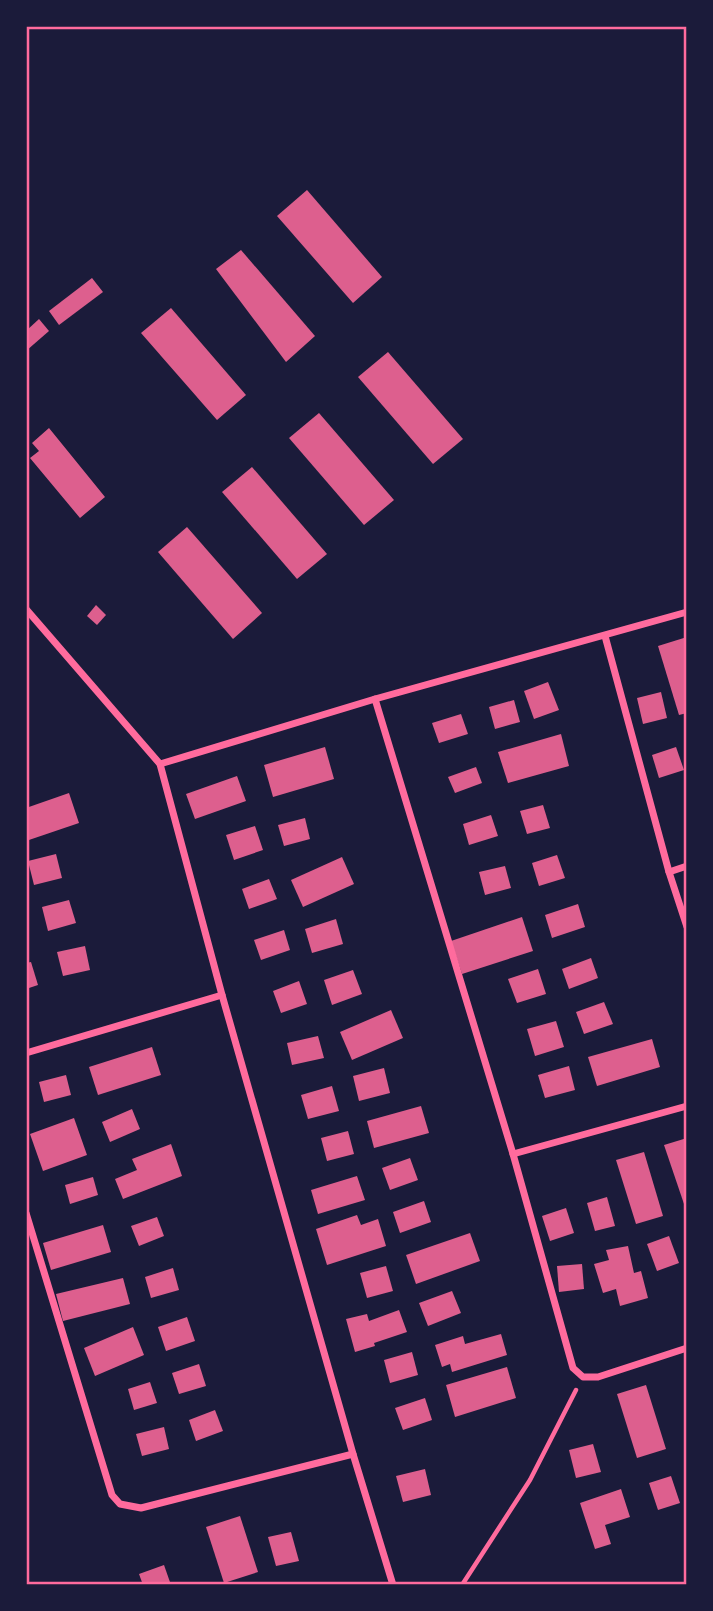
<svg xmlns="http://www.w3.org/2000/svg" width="713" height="1611" font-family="Mulish,sans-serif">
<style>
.building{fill:#dd5f8e}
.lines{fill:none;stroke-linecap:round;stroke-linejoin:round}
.path{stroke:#ff6b9d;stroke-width:4.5}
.minor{stroke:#ff6b9d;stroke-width:7}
.neatline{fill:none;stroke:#ff6b9d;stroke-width:2.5}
</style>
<rect width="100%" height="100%" fill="#1b1b3a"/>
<g class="building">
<polygon points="307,190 382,277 353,303 277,216"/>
<polygon points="241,250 315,336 286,362 216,269"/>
<polygon points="92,278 103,292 59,325 49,311"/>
<polygon points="171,308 246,395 217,420 141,333"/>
<polygon points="39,319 49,331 26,351 26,331"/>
<polygon points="388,352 463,439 433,464 358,377"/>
<polygon points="319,413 394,500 364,525 289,438"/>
<polygon points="49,428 105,497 80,518 30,458 39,451 32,443"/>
<polygon points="252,467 327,554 297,579 222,492"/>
<polygon points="187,527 262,613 233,639 158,552"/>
<polygon points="96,605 106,615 97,625 87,616"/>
<polygon points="687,637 687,713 679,715 658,646"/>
<polygon points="548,682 559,710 534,719 524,691"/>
<polygon points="661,692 667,718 643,724 637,698"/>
<polygon points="514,700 520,722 495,729 489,707"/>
<polygon points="461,714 468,734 439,743 432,723"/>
<polygon points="561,734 569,766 508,783 498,752"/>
<polygon points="325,747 334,779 273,797 264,765"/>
<polygon points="676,747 684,770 659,778 652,755"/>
<polygon points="476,767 482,783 455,793 448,777"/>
<polygon points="237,776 246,801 195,819 186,794"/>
<polygon points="69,793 79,823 26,841 26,808"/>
<polygon points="543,805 550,828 527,834 520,811"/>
<polygon points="491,815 498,836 469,845 463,824"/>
<polygon points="305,818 310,839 284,846 278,825"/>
<polygon points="255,826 263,850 234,860 226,835"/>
<polygon points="56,854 62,878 34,885 28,861"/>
<polygon points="557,855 565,878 539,886 532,863"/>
<polygon points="342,857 354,884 303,907 291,880"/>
<polygon points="505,866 511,888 485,895 479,872"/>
<polygon points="269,879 277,899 249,909 242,889"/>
<polygon points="69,900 76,923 48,931 42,907"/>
<polygon points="578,904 585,927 552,938 545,915"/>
<polygon points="522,917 533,951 462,974 451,941"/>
<polygon points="336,919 343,944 312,953 305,929"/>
<polygon points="284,930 290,950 261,960 254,940"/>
<polygon points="85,946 90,970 63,976 57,952"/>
<polygon points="591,958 598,978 569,989 562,969"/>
<polygon points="31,962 38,985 26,989 26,963"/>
<polygon points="538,969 546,994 517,1003 508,979"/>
<polygon points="353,970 362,994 332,1005 324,980"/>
<polygon points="299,981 307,1004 281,1013 273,991"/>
<polygon points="604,1002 613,1024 584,1034 576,1012"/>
<polygon points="391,1010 403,1038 352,1060 340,1032"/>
<polygon points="556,1021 564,1047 535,1056 527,1029"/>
<polygon points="318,1036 324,1058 292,1065 287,1043"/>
<polygon points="652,1039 660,1067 597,1086 588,1057"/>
<polygon points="152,1047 161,1075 98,1095 89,1067"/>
<polygon points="569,1066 575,1090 545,1098 538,1075"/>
<polygon points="384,1068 390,1093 359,1101 353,1076"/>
<polygon points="66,1075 71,1095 44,1102 39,1082"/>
<polygon points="332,1086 339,1111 308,1119 301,1095"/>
<polygon points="421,1106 429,1133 374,1148 367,1121"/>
<polygon points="132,1109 140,1129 110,1142 102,1122"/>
<polygon points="74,1118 87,1155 43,1171 30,1134"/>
<polygon points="348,1131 354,1154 327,1161 321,1138"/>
<polygon points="687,1138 687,1203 684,1204 664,1145"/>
<polygon points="171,1144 182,1176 123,1199 115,1179 137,1170 132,1159"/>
<polygon points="644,1152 663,1216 636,1224 616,1160"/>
<polygon points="410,1158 418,1180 390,1190 382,1168"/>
<polygon points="357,1176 365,1200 318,1214 311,1190"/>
<polygon points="93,1177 98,1195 70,1204 65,1185"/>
<polygon points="607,1197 615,1226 595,1231 587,1203"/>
<polygon points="424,1201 431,1222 400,1233 393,1212"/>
<polygon points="566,1208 574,1233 550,1241 542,1216"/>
<polygon points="357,1215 361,1225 378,1219 386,1246 327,1265 316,1229"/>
<polygon points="157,1217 164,1236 139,1246 131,1226"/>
<polygon points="103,1225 111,1252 51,1270 43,1243"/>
<polygon points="470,1233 480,1261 416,1284 406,1255"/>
<polygon points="669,1236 679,1263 657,1271 647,1244"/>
<polygon points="628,1246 634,1273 641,1271 648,1298 620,1306 616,1289 603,1293 594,1264 609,1260 606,1250"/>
<polygon points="582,1264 584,1289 559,1292 557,1266"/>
<polygon points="386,1266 393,1291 367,1298 360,1273"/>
<polygon points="173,1268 179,1290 151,1298 145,1277"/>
<polygon points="123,1278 130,1304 63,1321 56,1294"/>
<polygon points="452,1291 461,1313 428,1326 419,1303"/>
<polygon points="399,1310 407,1332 374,1343 375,1346 355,1352 346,1319 367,1314 369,1321"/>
<polygon points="187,1317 195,1341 166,1351 158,1327"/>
<polygon points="133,1327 144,1355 95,1376 84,1348"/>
<polygon points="501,1334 507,1355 452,1372 450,1364 442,1367 435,1345 463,1336 465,1344"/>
<polygon points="412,1352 418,1375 390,1383 384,1360"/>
<polygon points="199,1364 206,1386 179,1394 172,1373"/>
<polygon points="507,1367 516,1398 455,1417 446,1385"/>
<polygon points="150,1382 157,1403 134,1410 128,1389"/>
<polygon points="646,1385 666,1449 637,1458 617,1394"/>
<polygon points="425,1398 432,1420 403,1430 395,1408"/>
<polygon points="215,1410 223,1431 196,1441 189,1420"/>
<polygon points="164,1427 169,1449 142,1456 136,1434"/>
<polygon points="593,1444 601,1472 576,1478 569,1450"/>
<polygon points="425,1469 431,1495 403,1502 396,1476"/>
<polygon points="671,1476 680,1503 658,1510 649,1483"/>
<polygon points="621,1489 630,1517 605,1525 611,1544 595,1549 580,1503"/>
<polygon points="240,1516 258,1572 224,1583 206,1527"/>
<polygon points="291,1532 299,1561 276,1566 268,1537"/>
<polygon points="164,1565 171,1585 143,1585 139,1574"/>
</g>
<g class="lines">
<polyline class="path" points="462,1585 530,1480 576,1390"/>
<g class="minor">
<polyline points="26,609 160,764 222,995 353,1454 393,1585"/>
<polyline points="605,636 669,872 687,927"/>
<polyline points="375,699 513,1154 573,1368 583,1377 598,1377 687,1348"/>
<polyline points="160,764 375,699 687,612"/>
<polyline points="669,872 687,866"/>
<polyline points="26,1053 222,995"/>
<polyline points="513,1154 687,1106"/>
<polyline points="26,1213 112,1495 120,1504 141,1508 353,1454"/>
</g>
</g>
<rect width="713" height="1611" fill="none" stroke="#1b1b3a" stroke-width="56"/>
<rect x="28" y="28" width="657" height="1555" class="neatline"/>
</svg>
